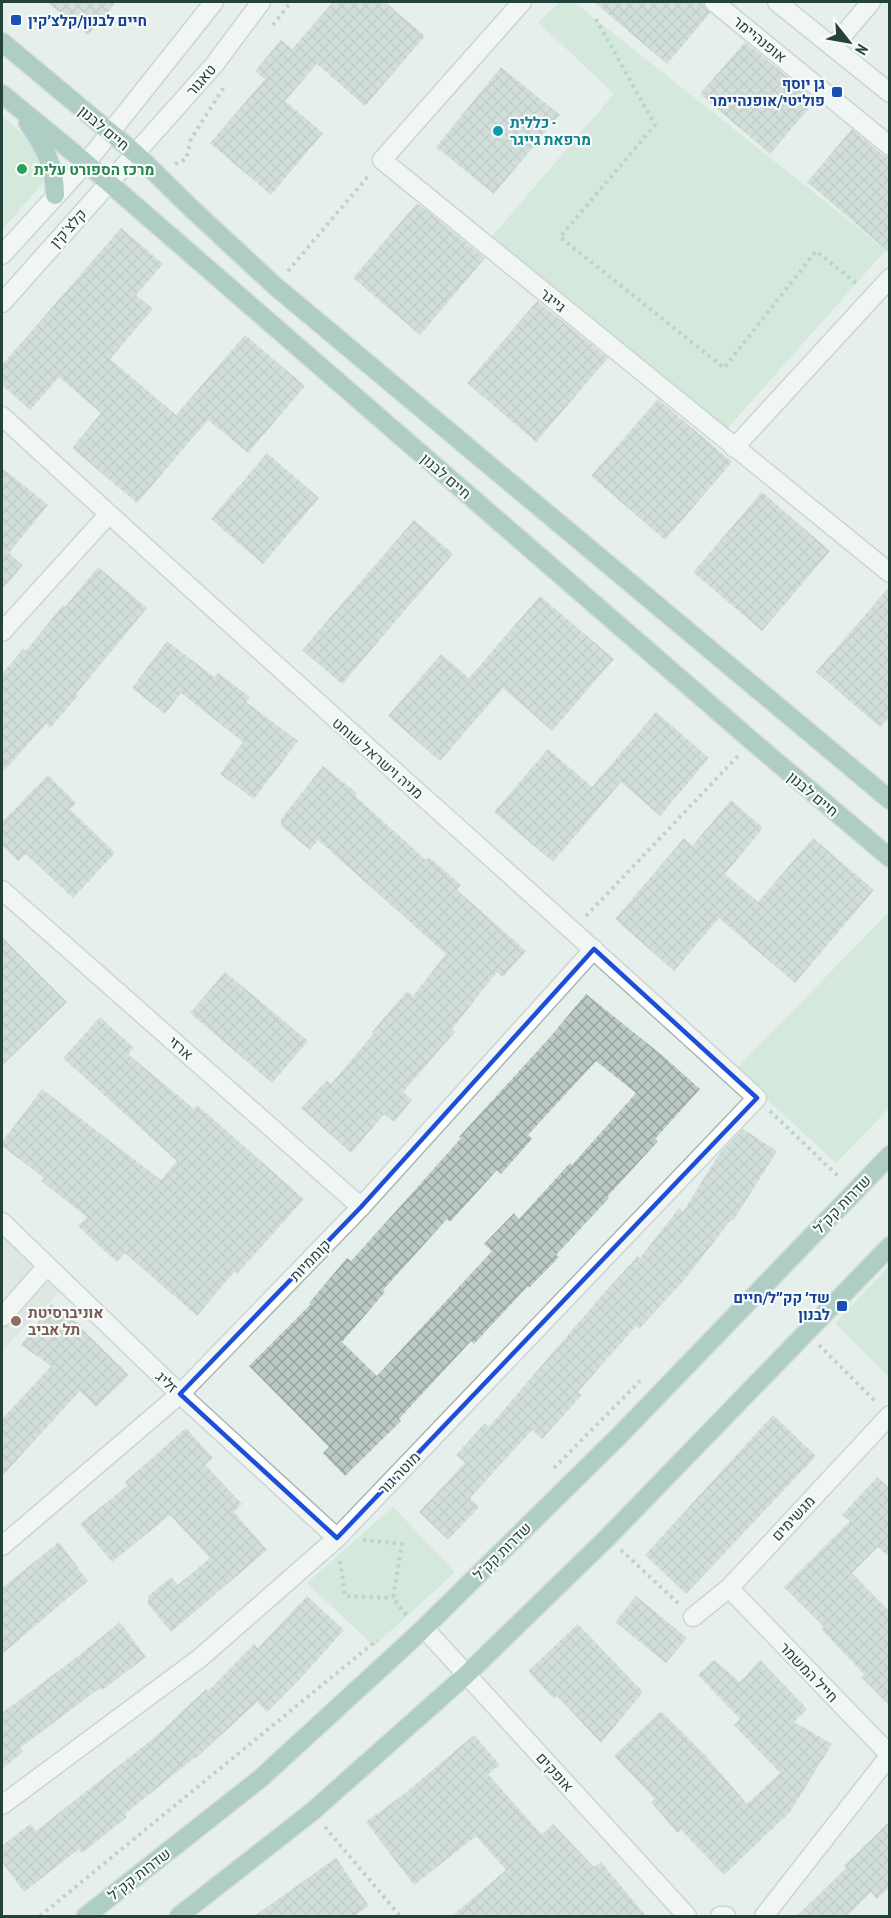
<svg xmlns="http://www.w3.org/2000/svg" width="891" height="1918" font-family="'PT Sans Narrow',Heebo,sans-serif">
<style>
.built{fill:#d4dfda}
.park{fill:#bfe0c8}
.building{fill:url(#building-cross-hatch);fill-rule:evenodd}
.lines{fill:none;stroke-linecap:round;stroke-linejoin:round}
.minor-casing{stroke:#a8b8b2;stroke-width:21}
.major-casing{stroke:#c2cac8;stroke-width:21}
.path{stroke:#86b3a5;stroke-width:4;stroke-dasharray:3 4.5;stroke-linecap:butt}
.minor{stroke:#fff;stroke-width:18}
.major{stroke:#6aa596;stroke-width:18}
.marked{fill:none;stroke:#1d4ed8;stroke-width:4.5;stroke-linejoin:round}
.transit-dot{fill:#1a4fb4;stroke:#f7fbf9;stroke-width:2}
.culture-dot{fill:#0f9aa8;stroke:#f7fbf9;stroke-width:2}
.leisure-dot{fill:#2e9e5b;stroke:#f7fbf9;stroke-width:2}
.education-dot{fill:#8d6e63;stroke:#f7fbf9;stroke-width:2}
.labels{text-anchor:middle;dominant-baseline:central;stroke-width:4.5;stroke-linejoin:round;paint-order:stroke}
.transit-label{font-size:15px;font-weight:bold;fill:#164399;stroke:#f7fbf9;text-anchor:end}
.street-label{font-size:15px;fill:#24423a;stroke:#f7fbf9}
.culture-label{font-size:15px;font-weight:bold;fill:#0d838f;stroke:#f7fbf9;text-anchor:start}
.leisure-label{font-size:15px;font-weight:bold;fill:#27864d;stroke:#f7fbf9;text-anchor:start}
.education-label{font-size:15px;font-weight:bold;fill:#785e54;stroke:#f7fbf9;text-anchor:start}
</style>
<defs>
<pattern id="building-cross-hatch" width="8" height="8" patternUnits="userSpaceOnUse" patternTransform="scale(1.5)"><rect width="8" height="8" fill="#bbcac4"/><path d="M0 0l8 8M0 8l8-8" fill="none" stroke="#98a6a0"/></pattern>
</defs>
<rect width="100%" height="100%" fill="#e6efeb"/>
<polygon class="built" points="2,1235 60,1291 2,1351"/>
<g class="park">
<polygon points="560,2 574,2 886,250 725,431 489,240 614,94 538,22"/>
<polygon points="2,116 16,128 42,156 44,182 2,230"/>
<polygon points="889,912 889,1108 836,1163 735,1070"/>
<polygon points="889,1266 889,1377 835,1323"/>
<polygon points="393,1507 455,1572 374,1646 307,1583"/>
</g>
<g class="building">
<polygon points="47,2 116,2 88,35"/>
<polygon points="333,2 385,2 425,36 365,106 317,64 285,101 323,133 271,195 210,143 265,79 255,71 281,40 292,49"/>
<polygon points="594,2 703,2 704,6 710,13 667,64"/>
<polygon points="745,42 816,100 770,154 700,94"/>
<polygon points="501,67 560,115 494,194 436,147"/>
<polygon points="852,129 883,155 890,158 890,253 807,182"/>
<polygon points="417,203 485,258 420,335 353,278"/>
<polygon points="121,228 163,264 136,295 153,309 110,359 176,415 245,335 305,386 248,453 208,420 137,503 72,448 101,413 59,377 30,410 2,385 2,365"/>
<polygon points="537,301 608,358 536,442 467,383"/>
<polygon points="658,399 732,462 665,540 591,476"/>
<polygon points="267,453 319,498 263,564 211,519"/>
<polygon points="2,468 48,505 9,553 23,565 2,590"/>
<polygon points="762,492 830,551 762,631 693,572"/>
<polygon points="414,520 453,554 342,684 302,650"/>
<polygon points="98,567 147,608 76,694 78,696 50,728 46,724 2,773 2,674 23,649 26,651 63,605 65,607"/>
<polygon points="890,586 890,716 880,727 816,672"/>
<polygon points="540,596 614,659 552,731 503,688 440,761 388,716 441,654 469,678"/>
<polygon points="167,641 214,677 218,673 250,697 246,702 298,741 254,799 220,774 243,742 181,693 165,714 132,688"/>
<polygon points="656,712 709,758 660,816 621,782 553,862 494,812 548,749 592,787"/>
<polygon points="323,766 357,793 355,796 426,860 429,857 461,885 457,890 526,951 503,977 497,972 452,1029 455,1032 403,1092 412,1100 394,1122 384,1114 351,1153 301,1108 327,1080 331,1084 374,1033 372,1032 407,991 413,996 446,954 318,840 310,850 281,826 281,819"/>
<polygon points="48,775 76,803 70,809 115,853 73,898 26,854 18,861 2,845 2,822"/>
<polygon points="731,800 763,828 725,874 758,902 813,838 874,890 795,983 719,918 674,971 615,919 684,838 692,846"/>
<polygon points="2,937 67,1002 2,1066"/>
<polygon points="225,972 308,1041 272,1083 190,1013"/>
<path d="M 586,994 L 663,1056 L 700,1089 L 655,1139 L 658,1141 L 607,1197 L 609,1198 L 556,1255 L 559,1257 L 529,1288 L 528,1286 L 474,1344 L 471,1341 L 399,1419 L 401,1421 L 345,1476 L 323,1453 L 329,1447 L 249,1366 L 311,1304 L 309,1303 L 347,1258 L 351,1261 L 415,1190 L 461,1138 L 459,1137 L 551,1036 ZM 596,1061 L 636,1093 L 572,1165 L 570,1163 L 519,1219 L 514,1213 L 484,1244 L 492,1251 L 377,1376 L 342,1342 L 385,1292 L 383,1290 L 447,1219 L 450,1222 L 497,1170 L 501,1174 L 532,1139 L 528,1135 Z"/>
<polygon points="100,1017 134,1048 128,1054 194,1109 197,1105 304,1199 237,1274 234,1272 197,1316 125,1253 117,1262 78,1226 87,1217 41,1181 44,1178 2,1146 2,1142 42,1089 161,1180 177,1161 63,1058"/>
<polygon points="743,1129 777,1151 733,1221 731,1220 685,1279 639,1329 636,1326 578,1392 582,1395 542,1439 532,1430 470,1498 479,1507 448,1540 419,1512 465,1463 456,1455 485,1423 489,1427 604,1293 638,1256 640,1258 679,1208 683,1212 719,1154"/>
<polygon points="51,1304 81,1325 80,1327 129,1375 96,1407 80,1391 2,1476 2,1419 51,1366 21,1345"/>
<polygon points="773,1415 816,1456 686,1594 645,1555"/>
<polygon points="186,1428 213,1458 205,1465 242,1504 234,1512 267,1550 171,1632 148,1604 148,1596 171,1577 178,1585 210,1558 170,1515 112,1562 80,1524 128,1485 125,1482"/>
<polygon points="877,1477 890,1489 890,1558 878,1547 852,1573 890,1612 890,1706 861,1677 864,1674 821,1629 824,1627 784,1587 850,1521 842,1515"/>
<polygon points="59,1542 88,1581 2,1654 2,1588"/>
<polygon points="307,1596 344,1630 299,1680 267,1712 257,1702 195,1759 194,1758 125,1814 127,1817 82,1853 79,1849 24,1892 2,1862 2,1846 30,1824 36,1831 154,1738 206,1689 208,1691 254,1644 258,1648"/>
<polygon points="636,1596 687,1638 666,1663 615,1622"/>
<polygon points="120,1622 146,1657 102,1690 100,1688 20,1748 23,1752 2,1769 2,1713 77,1657"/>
<polygon points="578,1624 643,1692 601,1743 557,1696 554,1699 528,1671"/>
<polygon points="714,1660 740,1682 760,1660 807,1709 794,1722 832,1744 790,1812 724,1875 681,1830 677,1833 651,1802 655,1799 614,1756 661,1711 705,1755 747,1804 780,1773 734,1725 740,1719 698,1675"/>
<polygon points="474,1735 500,1765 488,1774 542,1835 553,1824 594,1867 601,1862 647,1917 451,1917 506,1870 476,1836 414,1885 366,1822 404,1794"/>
<polygon points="890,1821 890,1886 877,1899 871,1892 846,1917 796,1917 846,1868 844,1866"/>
<polygon points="336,1858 369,1906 353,1917 253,1917"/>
</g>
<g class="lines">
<defs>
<g id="minor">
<polyline points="522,2 382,160 890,573"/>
<polyline points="714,2 890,146"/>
<polyline points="777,2 890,93"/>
<polyline points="833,47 871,2"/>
<polyline points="2,255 86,163 214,2"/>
<polyline points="2,303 214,65 261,2"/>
<path d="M 2,416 C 251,646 507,869 757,1098 L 337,1538 L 200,1658 L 2,1805"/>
<polyline points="734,448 890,278"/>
<polyline points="2,632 108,515"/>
<polyline points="2,890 361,1207"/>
<polyline points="2,1222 180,1394 337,1538"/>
<polyline points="2,1317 47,1266"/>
<polyline points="2,1546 180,1394 361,1207 594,949"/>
<polyline points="729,1588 890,1755"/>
<polyline points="693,1617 729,1588 890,1415"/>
<polyline points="424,1628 687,1916"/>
<polyline points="720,1916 726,1916"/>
<polyline points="764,1916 890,1755"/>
</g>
<g id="major">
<polyline points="2,42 135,153 193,210 275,286 890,800"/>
<polyline points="2,94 86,163 752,741 890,858"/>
<path d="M 28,123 C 44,146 55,166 55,195"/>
<polyline points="86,1916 261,1778 420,1632 619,1436 890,1155"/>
<polyline points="179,1916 313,1811 466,1675 607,1538 890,1246"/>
</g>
</defs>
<use href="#minor" class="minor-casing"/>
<use href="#major" class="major-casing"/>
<g class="path">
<polyline points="596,19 655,125 560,237 724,368 816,251 857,284"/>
<polyline points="273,25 291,2"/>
<polyline points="175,164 186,159 191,139 224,87"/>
<polyline points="288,271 370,174"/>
<polyline points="586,916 738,756"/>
<polyline points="770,1111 840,1178"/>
<polyline points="819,1345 875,1401"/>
<polyline points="554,1468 640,1381"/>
<polyline points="363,1540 402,1544 393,1598 408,1617"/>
<polyline points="621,1550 679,1604"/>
<polyline points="340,1561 345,1596 393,1598"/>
<polyline points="325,1827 400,1916"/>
<polyline points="40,1916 377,1640"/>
</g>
<use href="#minor" class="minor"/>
<use href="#major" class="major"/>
</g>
<path d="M0 0H891V1918H0ZM 594,949 L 757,1098 L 337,1538 L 180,1394 L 361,1207 Z" fill="#e6efeb" fill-opacity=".55" fill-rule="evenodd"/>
<path class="marked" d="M 594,949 L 757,1098 L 337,1538 L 180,1394 L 361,1207 Z"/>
<g class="transit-dot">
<rect x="10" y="14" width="12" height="12" rx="3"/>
<rect x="831" y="86" width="12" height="12" rx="3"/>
<rect x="836" y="1300" width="12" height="12" rx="3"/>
</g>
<circle class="culture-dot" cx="498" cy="131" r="6"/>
<circle class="leisure-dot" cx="22" cy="169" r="6"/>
<circle class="education-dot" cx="16" cy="1321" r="6"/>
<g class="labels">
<g class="transit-label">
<text x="28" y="20" text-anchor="start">חיים לבנון/קלצ׳קין</text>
<text x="825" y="83">גן יוסף<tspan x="825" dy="17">פוליטי/אופנהיימר</tspan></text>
<text x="830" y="1297">שד׳ קק״ל/חיים<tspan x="830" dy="17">לבנון</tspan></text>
</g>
<g class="street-label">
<text transform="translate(760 39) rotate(39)">אופנהיימר</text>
<text transform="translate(201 80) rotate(-49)">טאגור</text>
<text transform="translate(104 128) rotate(40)">חיים לבנון</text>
<text transform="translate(68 228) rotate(-48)">קלצ'קין</text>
<text transform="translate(553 300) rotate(39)">גייגר</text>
<text transform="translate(446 476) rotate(41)">חיים לבנון</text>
<text transform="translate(378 758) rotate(41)">מניה וישראל שוחט</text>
<text transform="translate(813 794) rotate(40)">חיים לבנון</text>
<text transform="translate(181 1048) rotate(41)">ארזי</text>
<text transform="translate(842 1204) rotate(-46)">שדרות קק"ל</text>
<text transform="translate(310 1260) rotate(-46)">קוממיות</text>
<text transform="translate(167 1382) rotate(44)">זליג</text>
<text transform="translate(399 1473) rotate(-46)">מוטה גור</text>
<text transform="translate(793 1518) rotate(-47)">מגשימים</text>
<text transform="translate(502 1551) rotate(-45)">שדרות קק"ל</text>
<text transform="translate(809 1672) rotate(46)">חייל המשמר</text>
<text transform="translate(555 1772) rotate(48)">אופקים</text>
<text transform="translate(139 1874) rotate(-38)">שדרות קק"ל</text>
</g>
<g class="culture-label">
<text x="510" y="122">כללית -<tspan x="510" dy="17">מרפאת גייגר</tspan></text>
</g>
<g class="leisure-label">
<text x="34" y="169">מרכז הספורט עלית</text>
</g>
<g class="education-label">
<text x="28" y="1312">אוניברסיטת<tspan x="28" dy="17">תל אביב</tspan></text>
</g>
</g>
<rect width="891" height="1918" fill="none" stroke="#24423a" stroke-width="6"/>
<g transform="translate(849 42) rotate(121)" stroke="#f7fbf9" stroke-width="4.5" paint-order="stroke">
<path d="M0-4.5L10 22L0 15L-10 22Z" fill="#24423a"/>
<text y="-9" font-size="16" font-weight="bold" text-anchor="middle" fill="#24423a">N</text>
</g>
</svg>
